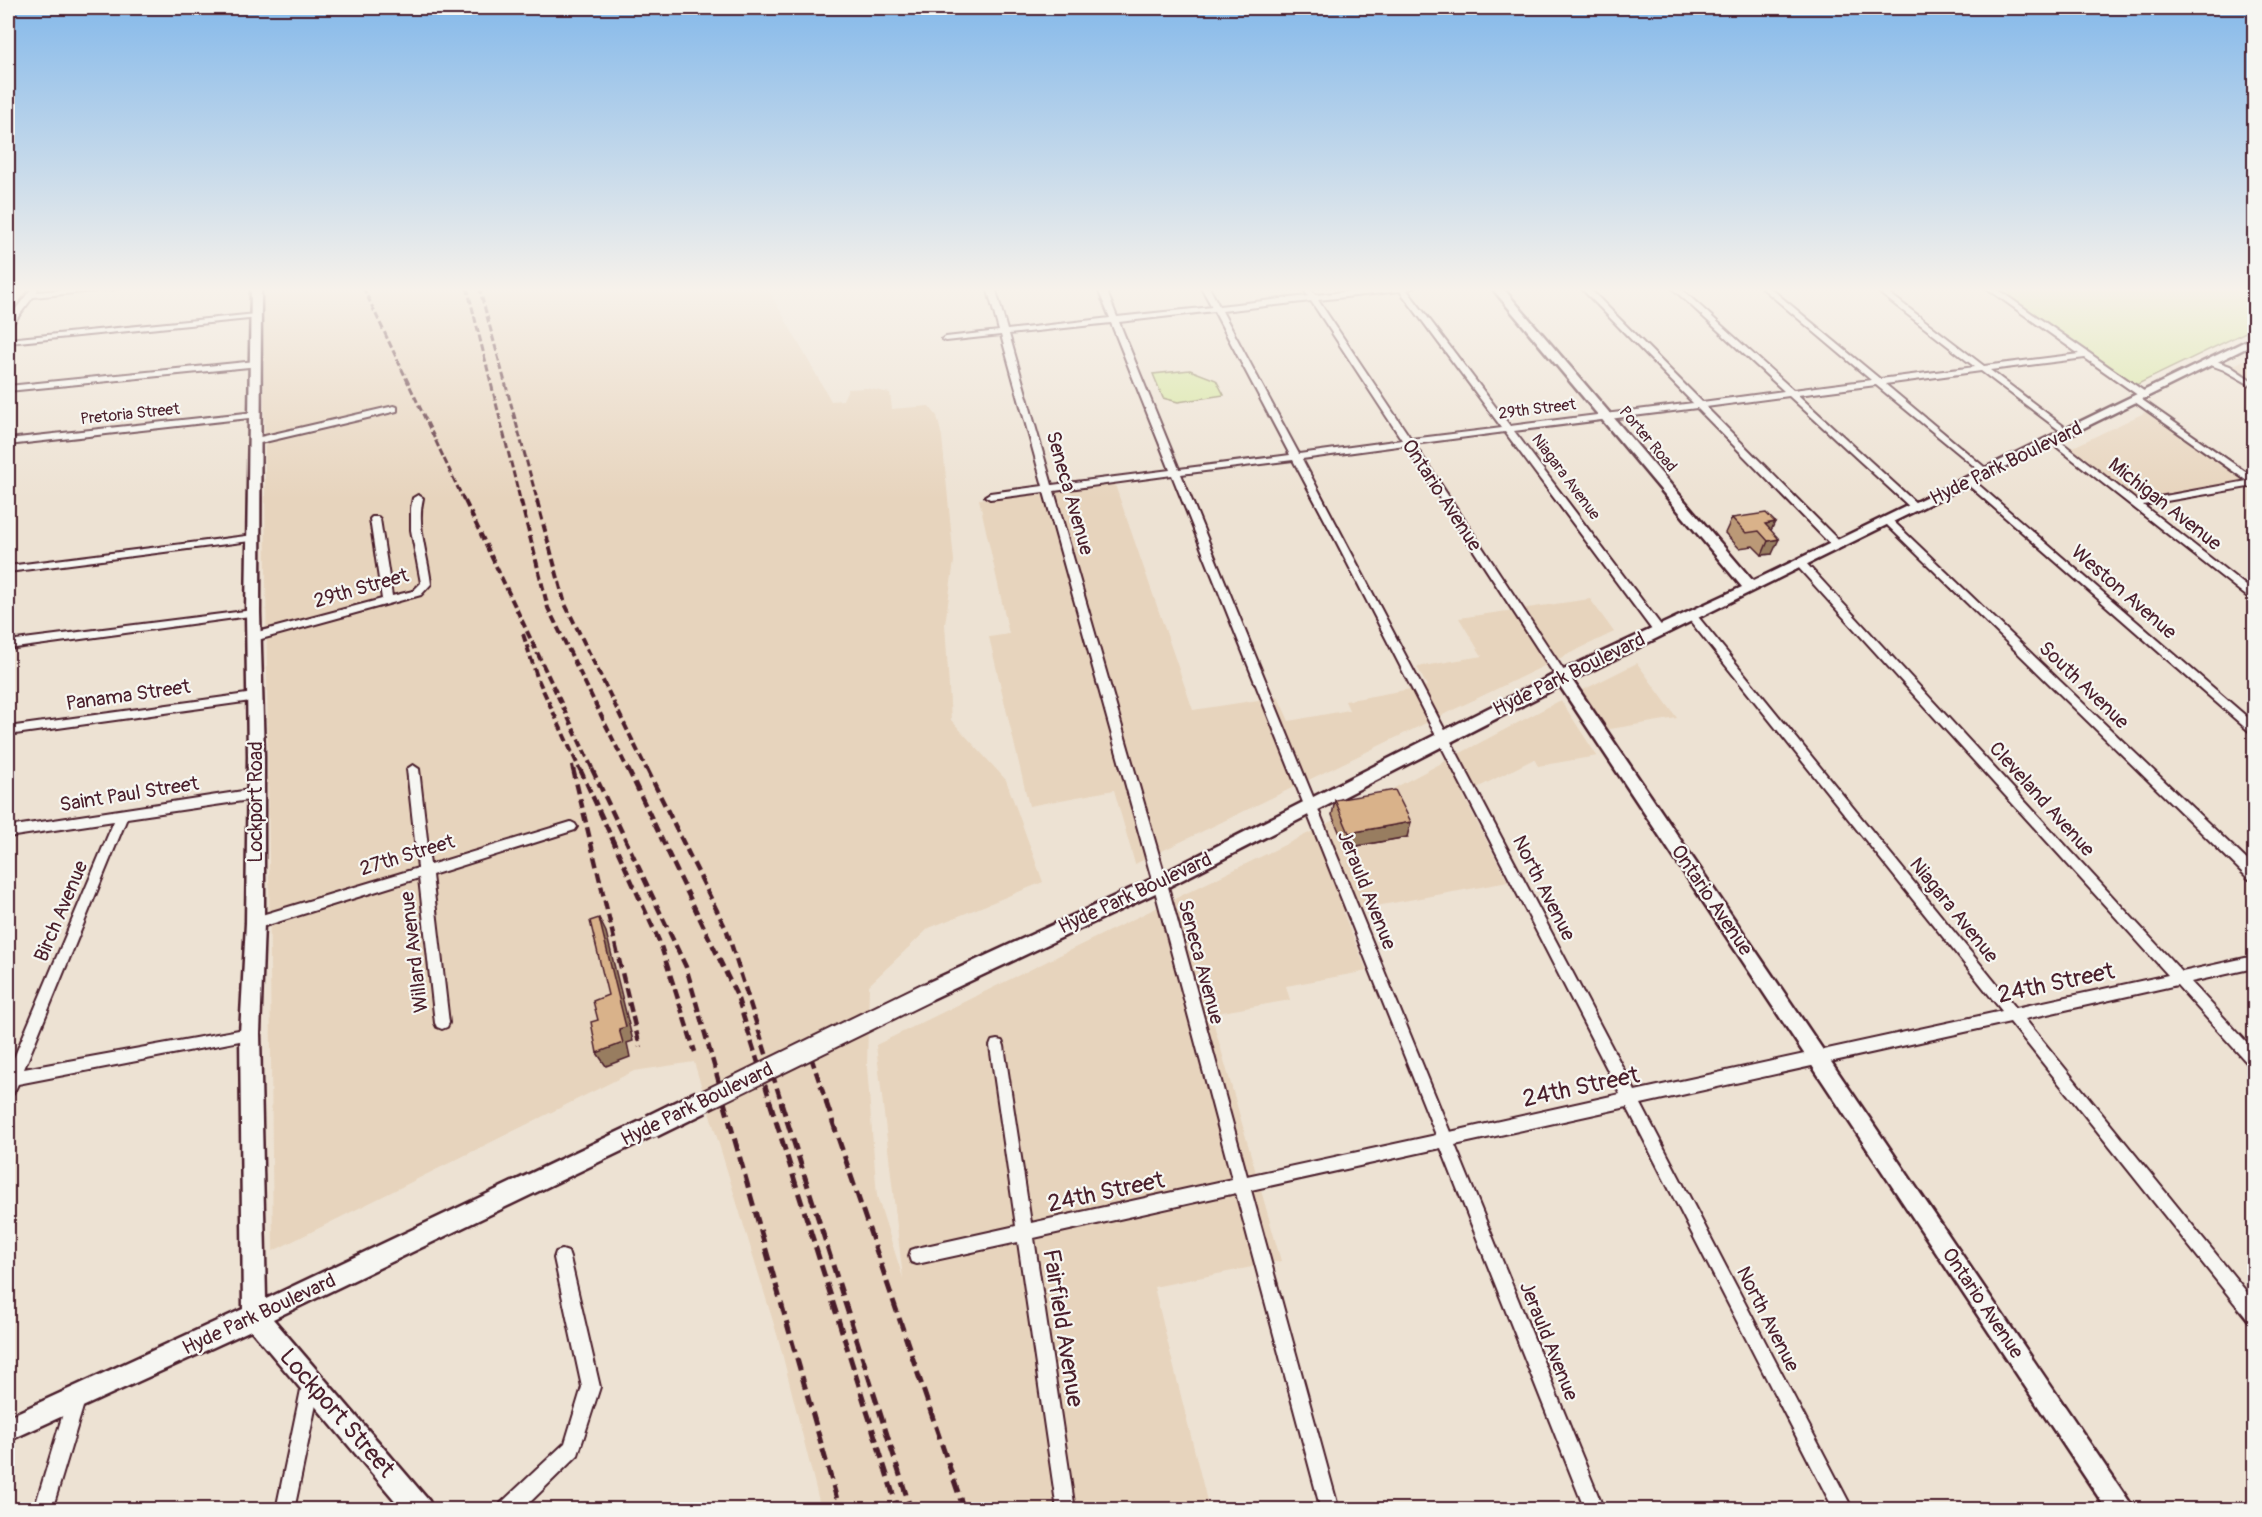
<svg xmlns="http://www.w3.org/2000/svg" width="2262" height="1517" font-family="Pangolin,sans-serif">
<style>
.built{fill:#e7d4bd}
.green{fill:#d3e69a;stroke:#8e8262;stroke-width:1.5}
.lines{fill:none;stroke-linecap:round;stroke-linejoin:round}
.street-casing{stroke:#4a1f2b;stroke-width:4}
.secondary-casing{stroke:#4a1f2b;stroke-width:5}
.street{fill:#f6f6f2;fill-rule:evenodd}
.secondary{fill:#f6f6f2;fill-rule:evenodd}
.rail-far3{stroke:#4a1f2b;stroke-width:3;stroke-dasharray:7 3;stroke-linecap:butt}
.rail-far2{stroke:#4a1f2b;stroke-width:4;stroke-dasharray:8 4;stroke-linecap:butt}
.rail-far1{stroke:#4a1f2b;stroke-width:4.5;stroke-dasharray:10 5;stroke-linecap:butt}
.rail{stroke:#4a1f2b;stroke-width:5;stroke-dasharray:13 6;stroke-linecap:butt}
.secondary-bridge-far1-casing{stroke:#4a1f2b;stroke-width:23;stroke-linecap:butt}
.secondary-bridge-casing{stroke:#4a1f2b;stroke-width:28;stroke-linecap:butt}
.secondary-bridge-far1{stroke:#f6f6f2;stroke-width:19}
.secondary-bridge{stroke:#f6f6f2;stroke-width:23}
.wall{fill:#b97;stroke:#4a1f2b;stroke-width:1.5}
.shaded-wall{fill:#987d61;stroke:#4a1f2b;stroke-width:1.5}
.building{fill:#d9b28a;stroke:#4a1f2b;stroke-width:1.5}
.labels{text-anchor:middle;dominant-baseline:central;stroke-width:4.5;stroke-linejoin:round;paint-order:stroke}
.far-street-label{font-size:16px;fill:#4a1f2b;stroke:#f6f6f2}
.street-label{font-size:20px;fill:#4a1f2b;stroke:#f6f6f2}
.near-street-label{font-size:24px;fill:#4a1f2b;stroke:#f6f6f2}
</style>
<rect width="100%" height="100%" fill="#ede2d3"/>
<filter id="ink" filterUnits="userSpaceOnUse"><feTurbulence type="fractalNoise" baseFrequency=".0167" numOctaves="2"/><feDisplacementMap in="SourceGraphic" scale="12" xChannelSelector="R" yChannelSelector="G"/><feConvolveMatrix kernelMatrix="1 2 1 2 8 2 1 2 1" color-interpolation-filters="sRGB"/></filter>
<g filter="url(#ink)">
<g class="built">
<polygon points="263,287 767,287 831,401 843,400 848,389 866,388 890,393 892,409 929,406 937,416 942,437 954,561 945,624 951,720 1006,780 1043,882 929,928 869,985 867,1067 877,1196 903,1278 876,1045 1311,832 1559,701 1562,702 1597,756 1538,766 1534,759 1463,795 1508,882 1343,912 1367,971 1286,986 1290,1000 1211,1014 1281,1261 1154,1287 1209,1509 821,1509 779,1341 694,1062 634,1071 273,1251"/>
<polygon points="2254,355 2254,389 2224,370"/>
<polygon points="2148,411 2248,483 2136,501 2069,449"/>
<polygon points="1114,482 1193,710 1278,697 1289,721 1349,710 1345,701 1427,686 1417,667 1482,656 1459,618 1590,599 1614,632 1135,864 1114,790 1029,806 989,637 1009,634 979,499"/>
<polygon points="1637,663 1677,718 1604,730 1579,692"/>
</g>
<g class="green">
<polygon points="1994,287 2254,287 2254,328 2136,385"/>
<polygon points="1190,370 1216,380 1224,395 1178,402 1163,398 1153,374"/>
</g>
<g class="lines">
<defs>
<g id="street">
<polygon points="93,287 119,287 115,289 33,297 11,326 8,326 8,319 32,288 38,288 37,292"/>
<path d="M 987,287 L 995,287 L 1007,330 L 1110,318 L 1097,287 L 1105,287 L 1117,317 L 1212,307 L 1201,287 L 1209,287 L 1219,306 L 1308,296 L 1302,287 L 1310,287 L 1315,295 L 1393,287 L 1415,287 L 1407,290 L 1510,426 L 1693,403 L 1580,287 L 1588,287 L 1702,402 L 1784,391 L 1671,287 L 1679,287 L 1793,390 L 1871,380 L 1761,287 L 1769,287 L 1880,379 L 1975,367 L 1872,287 L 1881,287 L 1984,366 L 2079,354 L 1985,287 L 1994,287 L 2148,394 L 2148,398 L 2142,398 L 2085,358 L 1990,370 L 2070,431 L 2070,435 L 2067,436 L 1981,371 L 1885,384 L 1989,471 L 1989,475 L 1986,476 L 1876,385 L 1798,395 L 1918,505 L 1920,507 L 1915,510 L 1912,509 L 1789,396 L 1706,407 L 1842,544 L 1843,546 L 1838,549 L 1834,548 L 1697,408 L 1514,431 L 1663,628 L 1664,631 L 1659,635 L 1655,634 L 1505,432 L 1414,444 L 1566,674 L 1568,677 L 1566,680 L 1558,680 L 1405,445 L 1302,459 L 1635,1091 L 2002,1011 L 1687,617 L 1686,615 L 1691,611 L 1695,613 L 2016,1008 L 2168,975 L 1797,566 L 1796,564 L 1801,561 L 1805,562 L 2182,972 L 2254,956 L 2254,968 L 2191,982 L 2254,1050 L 2254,1067 L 2249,1065 L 2177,985 L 2025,1019 L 2254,1301 L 2254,1322 L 2248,1320 L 2010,1022 L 1641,1104 L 1853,1510 L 1834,1510 L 1627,1107 L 1455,1145 L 1604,1510 L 1585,1510 L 1441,1148 L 1251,1190 L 1339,1510 L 1321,1510 L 1236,1193 L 1034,1238 L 1075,1510 L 1057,1510 L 1018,1242 L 917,1264 L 911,1262 L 909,1256 L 911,1250 L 917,1248 L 1016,1226 L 990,1046 L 992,1041 L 997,1040 L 1002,1041 L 1004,1046 L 1031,1223 L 1232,1179 L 1153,883 L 1044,492 L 990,499 L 985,496 L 990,493 L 1043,486 L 1001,335 L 946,341 L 942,339 L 946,337 L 999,331 ZM 1400,291 L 1502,428 L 1411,439 L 1318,300 ZM 1311,301 L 1402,440 L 1299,454 L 1222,311 ZM 1214,311 L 1290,455 L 1179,469 L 1119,322 ZM 1111,323 L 1170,470 L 1052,485 L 1009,334 ZM 1293,460 L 1336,541 L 1620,1094 L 1450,1132 L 1181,474 ZM 1172,475 L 1436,1135 L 1247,1176 L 1167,883 L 1054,491 Z"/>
<polygon points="256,314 259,314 259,318 8,343 8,339"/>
<polygon points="2211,359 2230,366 2254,382 2254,387 2224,370 2208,364 2208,360"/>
<polygon points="256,361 260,364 259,366 8,391 8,386"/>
<polygon points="2138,397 2254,478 2254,486 2143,505 2254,592 2254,600 2250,599 2048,440 2053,437 2056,438 2137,501 2247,481 2135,402 2135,398"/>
<polygon points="394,406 397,407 397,411 256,444 251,441 256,438"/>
<polygon points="255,412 259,415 258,417 8,445 8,439"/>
<polygon points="1970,479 1973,480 2254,723 2254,733 2250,732 1967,484 1965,482"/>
<path d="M 418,495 L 423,498 C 416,527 428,555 431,584 L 421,595 L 254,641 L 250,640 L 249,637 L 250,634 L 382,599 L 370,519 L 372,517 L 378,517 L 380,519 L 392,596 L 413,591 L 421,583 L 411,530 L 411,508 L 413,498 Z"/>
<polygon points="1888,518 1891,519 2254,867 2254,880 2249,879 1885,523 1885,519"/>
<polygon points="254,535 259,538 258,540 8,572 8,566"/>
<polygon points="253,610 258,613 257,615 8,649 8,641"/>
<polygon points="254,693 258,694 260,697 258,700 8,735 8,727"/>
<polygon points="413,765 419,769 430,865 571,822 575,824 577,827 575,830 432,875 449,1023 447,1027 442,1029 437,1027 435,1023 419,878 255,929 250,927 248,923 250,919 255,917 418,868 407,769"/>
<polygon points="256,789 260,791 262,794 260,797 256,799 127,818 24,1069 250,1028 255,1030 257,1034 255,1038 18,1084 13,1094 8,1096 8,1072 114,821 8,837 8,827"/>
<polygon points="562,1250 568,1252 570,1258 600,1387 578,1455 522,1510 499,1510 501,1503 565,1443 582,1387 554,1258 556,1252"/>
<polygon points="311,1376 317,1379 320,1385 294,1510 276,1510 302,1385 305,1379"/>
<polygon points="77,1388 83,1391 86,1397 52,1510 34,1510 68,1397 71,1391"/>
</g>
<g id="secondary">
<polygon points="251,287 261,287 260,613 264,756 264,923 260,1034 266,1299 645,1119 652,1116 659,1119 662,1126 659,1133 273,1319 429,1501 433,1510 403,1510 251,1330 8,1441 8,1417 243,1309 240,1034 246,923 248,756 246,613"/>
<polygon points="1491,287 1502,287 1753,581 2254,337 2254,344 1572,680 2135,1510 2107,1510 1560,686 1166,888 932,999 925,1001 918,999 915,993 918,987 1154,878 1557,673 1742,587"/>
</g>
</defs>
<use href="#street" class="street-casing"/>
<use href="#secondary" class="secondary-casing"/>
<use href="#street" class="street"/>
<use href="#secondary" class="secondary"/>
<g class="rail-far3">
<polyline points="363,287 465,503"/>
<polyline points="467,287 521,503"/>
<polyline points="479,287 538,503"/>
</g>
<g class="rail-far2">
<polyline points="465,501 593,770"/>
<polyline points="521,501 548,608 628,770"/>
<polyline points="537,501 565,604 647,770"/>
<polyline points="523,634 537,677 580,770"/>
<polyline points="572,765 573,770"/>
</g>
<g class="rail-far1">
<polyline points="573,769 640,1047"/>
<polyline points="580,769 660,943 695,1052"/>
<polyline points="592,769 686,967 725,1104"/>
<polyline points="628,769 737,996 771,1104"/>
<polyline points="647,769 727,931 782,1104"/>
<polyline points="811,1057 827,1104"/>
</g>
<g class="rail">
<polyline points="724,1102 840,1510"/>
<polyline points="770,1102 898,1510"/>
<polyline points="781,1102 911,1510"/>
<polyline points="826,1102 964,1510"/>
</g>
<defs>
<polyline id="secondary-bridge-far1" points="698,1104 925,993"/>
<polyline id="secondary-bridge" points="652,1126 701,1102"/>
</defs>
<use href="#secondary-bridge-far1" class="secondary-bridge-far1-casing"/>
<use href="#secondary-bridge" class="secondary-bridge-casing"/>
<use href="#secondary-bridge-far1" class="secondary-bridge-far1"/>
<use href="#secondary-bridge" class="secondary-bridge"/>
</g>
<g class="wall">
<polygon points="1732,518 1771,530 1772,554 1762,555 1753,546 1739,548 1725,533"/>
<polygon points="1335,800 1407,837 1346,848 1332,815"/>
</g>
<g class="shaded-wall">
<polygon points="1775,522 1768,537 1765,524"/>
<polygon points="1779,539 1772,554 1762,555 1768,541"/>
<polygon points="1411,822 1407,837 1346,848 1349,833"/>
<polygon points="599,918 606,932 633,1041 627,1043 630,1057 606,1066 597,1053 619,1029"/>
</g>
<g class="building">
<polygon points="1766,513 1775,522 1765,524 1779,539 1768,541 1759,531 1746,533 1732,518"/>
<polygon points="1395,790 1411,822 1349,833 1335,800"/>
<polygon points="599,918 626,1027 619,1029 623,1043 597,1053 591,1022 598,1020 593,1001 608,995 590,921"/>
</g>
</g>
<linearGradient id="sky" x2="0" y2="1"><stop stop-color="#85b9ea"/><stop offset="0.58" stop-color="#f7f2eb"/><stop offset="1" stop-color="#f7f2eb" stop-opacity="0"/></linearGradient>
<rect width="2262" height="499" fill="url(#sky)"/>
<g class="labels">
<g class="far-street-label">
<text transform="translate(1537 409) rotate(-7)">29th Street</text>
<text transform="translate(130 414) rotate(-6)">Pretoria Street</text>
<text transform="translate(1648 439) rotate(50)">Porter Road</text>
<text transform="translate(1566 477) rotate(53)">Niagara Avenue</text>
</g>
<g class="street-label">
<text transform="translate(2006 463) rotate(-26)">Hyde Park Boulevard</text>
<text transform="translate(1070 493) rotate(74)">Seneca Avenue</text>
<text transform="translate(1442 495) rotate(57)">Ontario Avenue</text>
<text transform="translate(2165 504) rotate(38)">Michigan Avenue</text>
<text transform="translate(361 588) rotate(-16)">29th Street</text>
<text transform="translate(2124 592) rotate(41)">Weston Avenue</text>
<text transform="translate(1569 674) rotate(-26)">Hyde Park Boulevard</text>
<text transform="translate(2084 685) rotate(44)">South Avenue</text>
<text transform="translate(128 695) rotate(-8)">Panama Street</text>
<text transform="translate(129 794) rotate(-9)">Saint Paul Street</text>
<text transform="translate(2042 799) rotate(48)">Cleveland Avenue</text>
<text transform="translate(255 802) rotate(-90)">Lockport Road</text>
<text transform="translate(407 855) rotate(-17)">27th Street</text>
<text transform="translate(1544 888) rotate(63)">North Avenue</text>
<text transform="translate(1367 890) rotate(68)">Jerauld Avenue</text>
<text transform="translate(1135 893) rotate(-25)">Hyde Park Boulevard</text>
<text transform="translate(1712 900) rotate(56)">Ontario Avenue</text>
<text transform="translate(1954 910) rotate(51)">Niagara Avenue</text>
<text transform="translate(61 911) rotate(-67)">Birch Avenue</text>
<text transform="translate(414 952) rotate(-97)">Willard Avenue</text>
<text transform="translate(1201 962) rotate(75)">Seneca Avenue</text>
<text transform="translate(697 1104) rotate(-26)">Hyde Park Boulevard</text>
<text transform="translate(1983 1303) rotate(56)">Ontario Avenue</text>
<text transform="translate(259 1314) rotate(-25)">Hyde Park Boulevard</text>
<text transform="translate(1768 1319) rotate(63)">North Avenue</text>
<text transform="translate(1549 1341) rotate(68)">Jerauld Avenue</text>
</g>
<g class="near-street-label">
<text transform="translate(2056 983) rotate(-12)">24th Street</text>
<text transform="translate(1581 1087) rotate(-12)">24th Street</text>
<text transform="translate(1106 1192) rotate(-12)">24th Street</text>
<text transform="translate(1063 1328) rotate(81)">Fairfield Avenue</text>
<text transform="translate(337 1413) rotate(49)">Lockport Street</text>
</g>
</g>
<rect width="2262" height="1517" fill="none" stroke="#f6f6f2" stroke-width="30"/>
<rect x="15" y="15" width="2232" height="1487" fill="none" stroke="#4a1f2b" stroke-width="2" filter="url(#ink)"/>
</svg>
